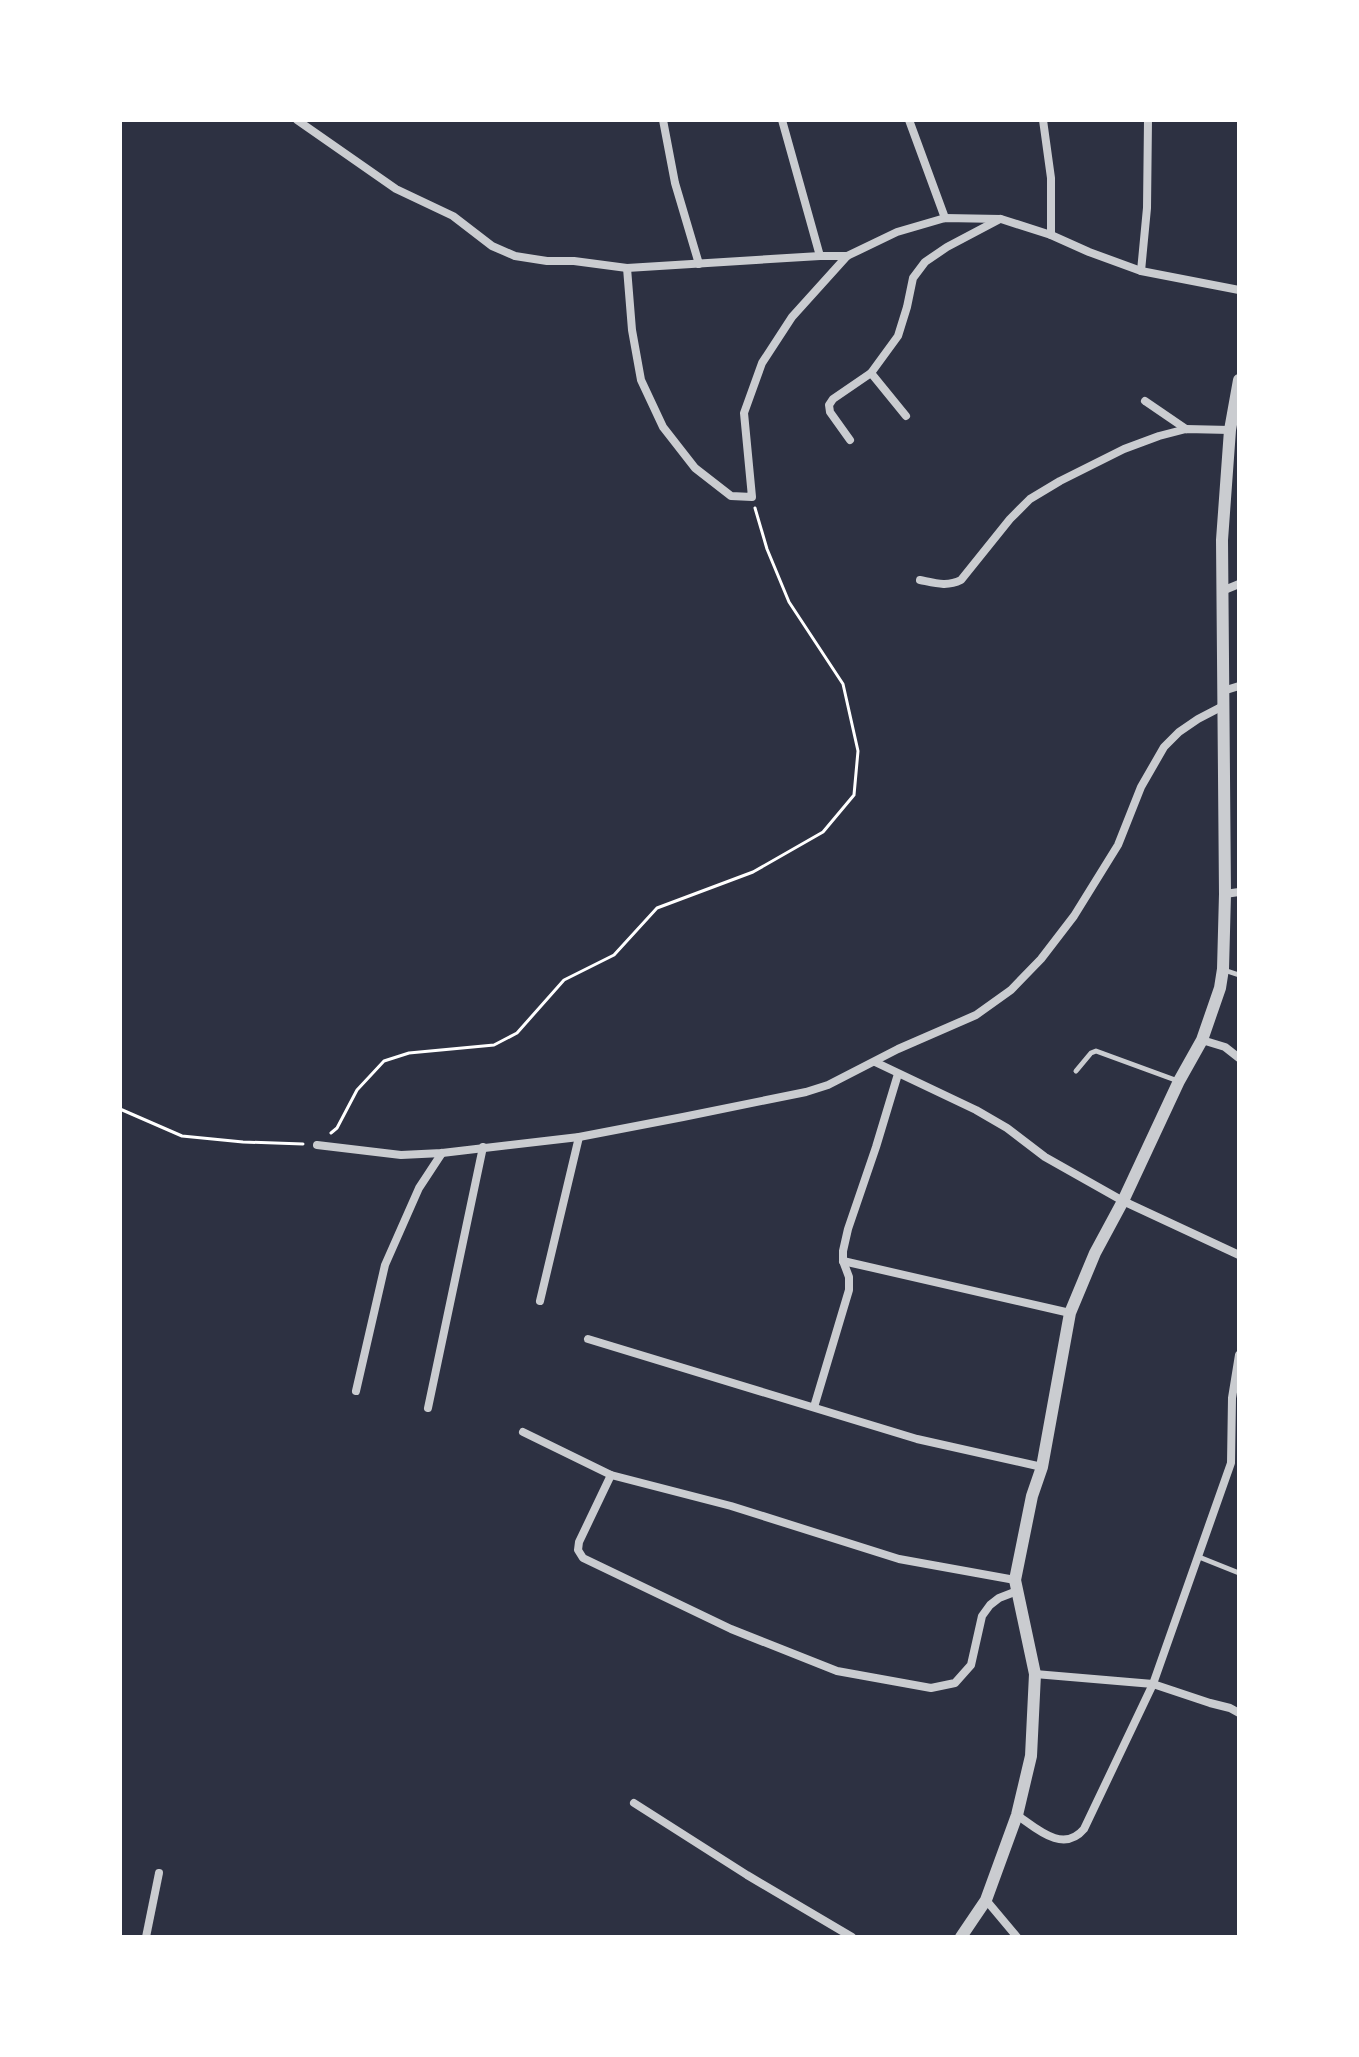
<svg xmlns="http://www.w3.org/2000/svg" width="1359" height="2057" font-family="Raleway,sans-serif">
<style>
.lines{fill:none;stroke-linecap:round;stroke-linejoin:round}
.path{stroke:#fff;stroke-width:3}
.service{stroke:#caccd0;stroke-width:5}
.minor{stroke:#caccd0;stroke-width:8}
.tertiary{stroke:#caccd0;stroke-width:12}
</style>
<rect width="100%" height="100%" fill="#2d3142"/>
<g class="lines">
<g class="path">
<polyline points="120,1109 182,1136 243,1142 303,1144"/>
<polyline points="331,1133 337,1128 357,1090 384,1061 409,1053 494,1045 517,1033 564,980 614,955 657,908 753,872 823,832 854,795 858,751 843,684 789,602 767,549 755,508"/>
</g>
<g class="service">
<polyline points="1224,970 1239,975"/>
<polyline points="1076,1071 1091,1053 1096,1051 1178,1081"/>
<polyline points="1199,1557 1239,1573"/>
</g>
<g class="minor">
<polyline points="297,120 396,189 453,216 492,246 515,256 547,261 574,261 627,268 820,256 847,256"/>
<polyline points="663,120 675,183 699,264"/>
<polyline points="782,120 820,256"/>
<polyline points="909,120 945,218"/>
<polyline points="1043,120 1051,178 1051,235"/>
<polyline points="627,268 632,330 641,380 663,427 695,468 731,496 752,497 744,413 762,363 792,317 847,256 897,232 945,218 1001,219 1051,235 1089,252 1141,271 1239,290"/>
<polyline points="1141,271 1147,208 1148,120"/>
<polyline points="871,373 906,416"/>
<polyline points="1145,401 1186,429"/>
<polyline points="850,440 830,412 829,405 833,399 871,373 898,336 907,307 913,278 925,262 947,247 1000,219"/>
<path d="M 920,580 C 935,583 947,587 961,580 L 1010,519 L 1030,499 L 1060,481 L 1124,449 L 1159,436 L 1186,429 L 1230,430"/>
<polyline points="1222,591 1239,584"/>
<polyline points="1223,691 1239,686"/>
<polyline points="1225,894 1239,892"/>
<polyline points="1202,1040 1225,1047 1239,1058"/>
<polyline points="875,1062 976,1110 1007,1128 1045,1157 1123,1201 1239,1255"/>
<polyline points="317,1145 401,1155 442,1153 579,1137 683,1117 806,1092 828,1085 898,1049 976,1015 1011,990 1041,959 1074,916 1118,845 1141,787 1164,747 1179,732 1198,719 1223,706"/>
<polyline points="843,1261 1070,1313"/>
<polyline points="540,1301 579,1137"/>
<polyline points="588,1339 917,1439 1042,1467"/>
<polyline points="356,1391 385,1265 419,1188 442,1153"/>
<polyline points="814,1407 849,1290 849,1277 843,1261 843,1251 848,1229 876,1147 898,1074"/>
<polyline points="428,1408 483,1147"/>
<polyline points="523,1432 611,1475 731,1506 899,1559 1015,1580"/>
<polyline points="611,1475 579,1542 578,1550 583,1558 731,1629 837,1671 931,1688 955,1683 971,1665 982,1616 990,1605 999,1598 1017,1591"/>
<polyline points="1035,1674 1153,1684 1210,1703 1230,1708 1239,1713"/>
<polyline points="634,1803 747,1875 852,1937"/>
<path d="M 1017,1815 C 1036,1828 1063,1854 1084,1829 L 1153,1684 L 1231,1463 L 1232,1398 L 1239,1355"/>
<polyline points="986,1900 1017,1937"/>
<polyline points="146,1937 159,1873"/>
</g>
<polyline class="tertiary" points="961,1937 986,1900 1017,1815 1031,1756 1035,1674 1015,1580 1032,1496 1042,1467 1070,1313 1095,1253 1123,1201 1179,1081 1202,1040 1220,988 1223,969 1225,894 1222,540 1230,430 1239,380"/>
</g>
<rect width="1359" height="2057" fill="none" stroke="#ffffff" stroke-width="244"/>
</svg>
